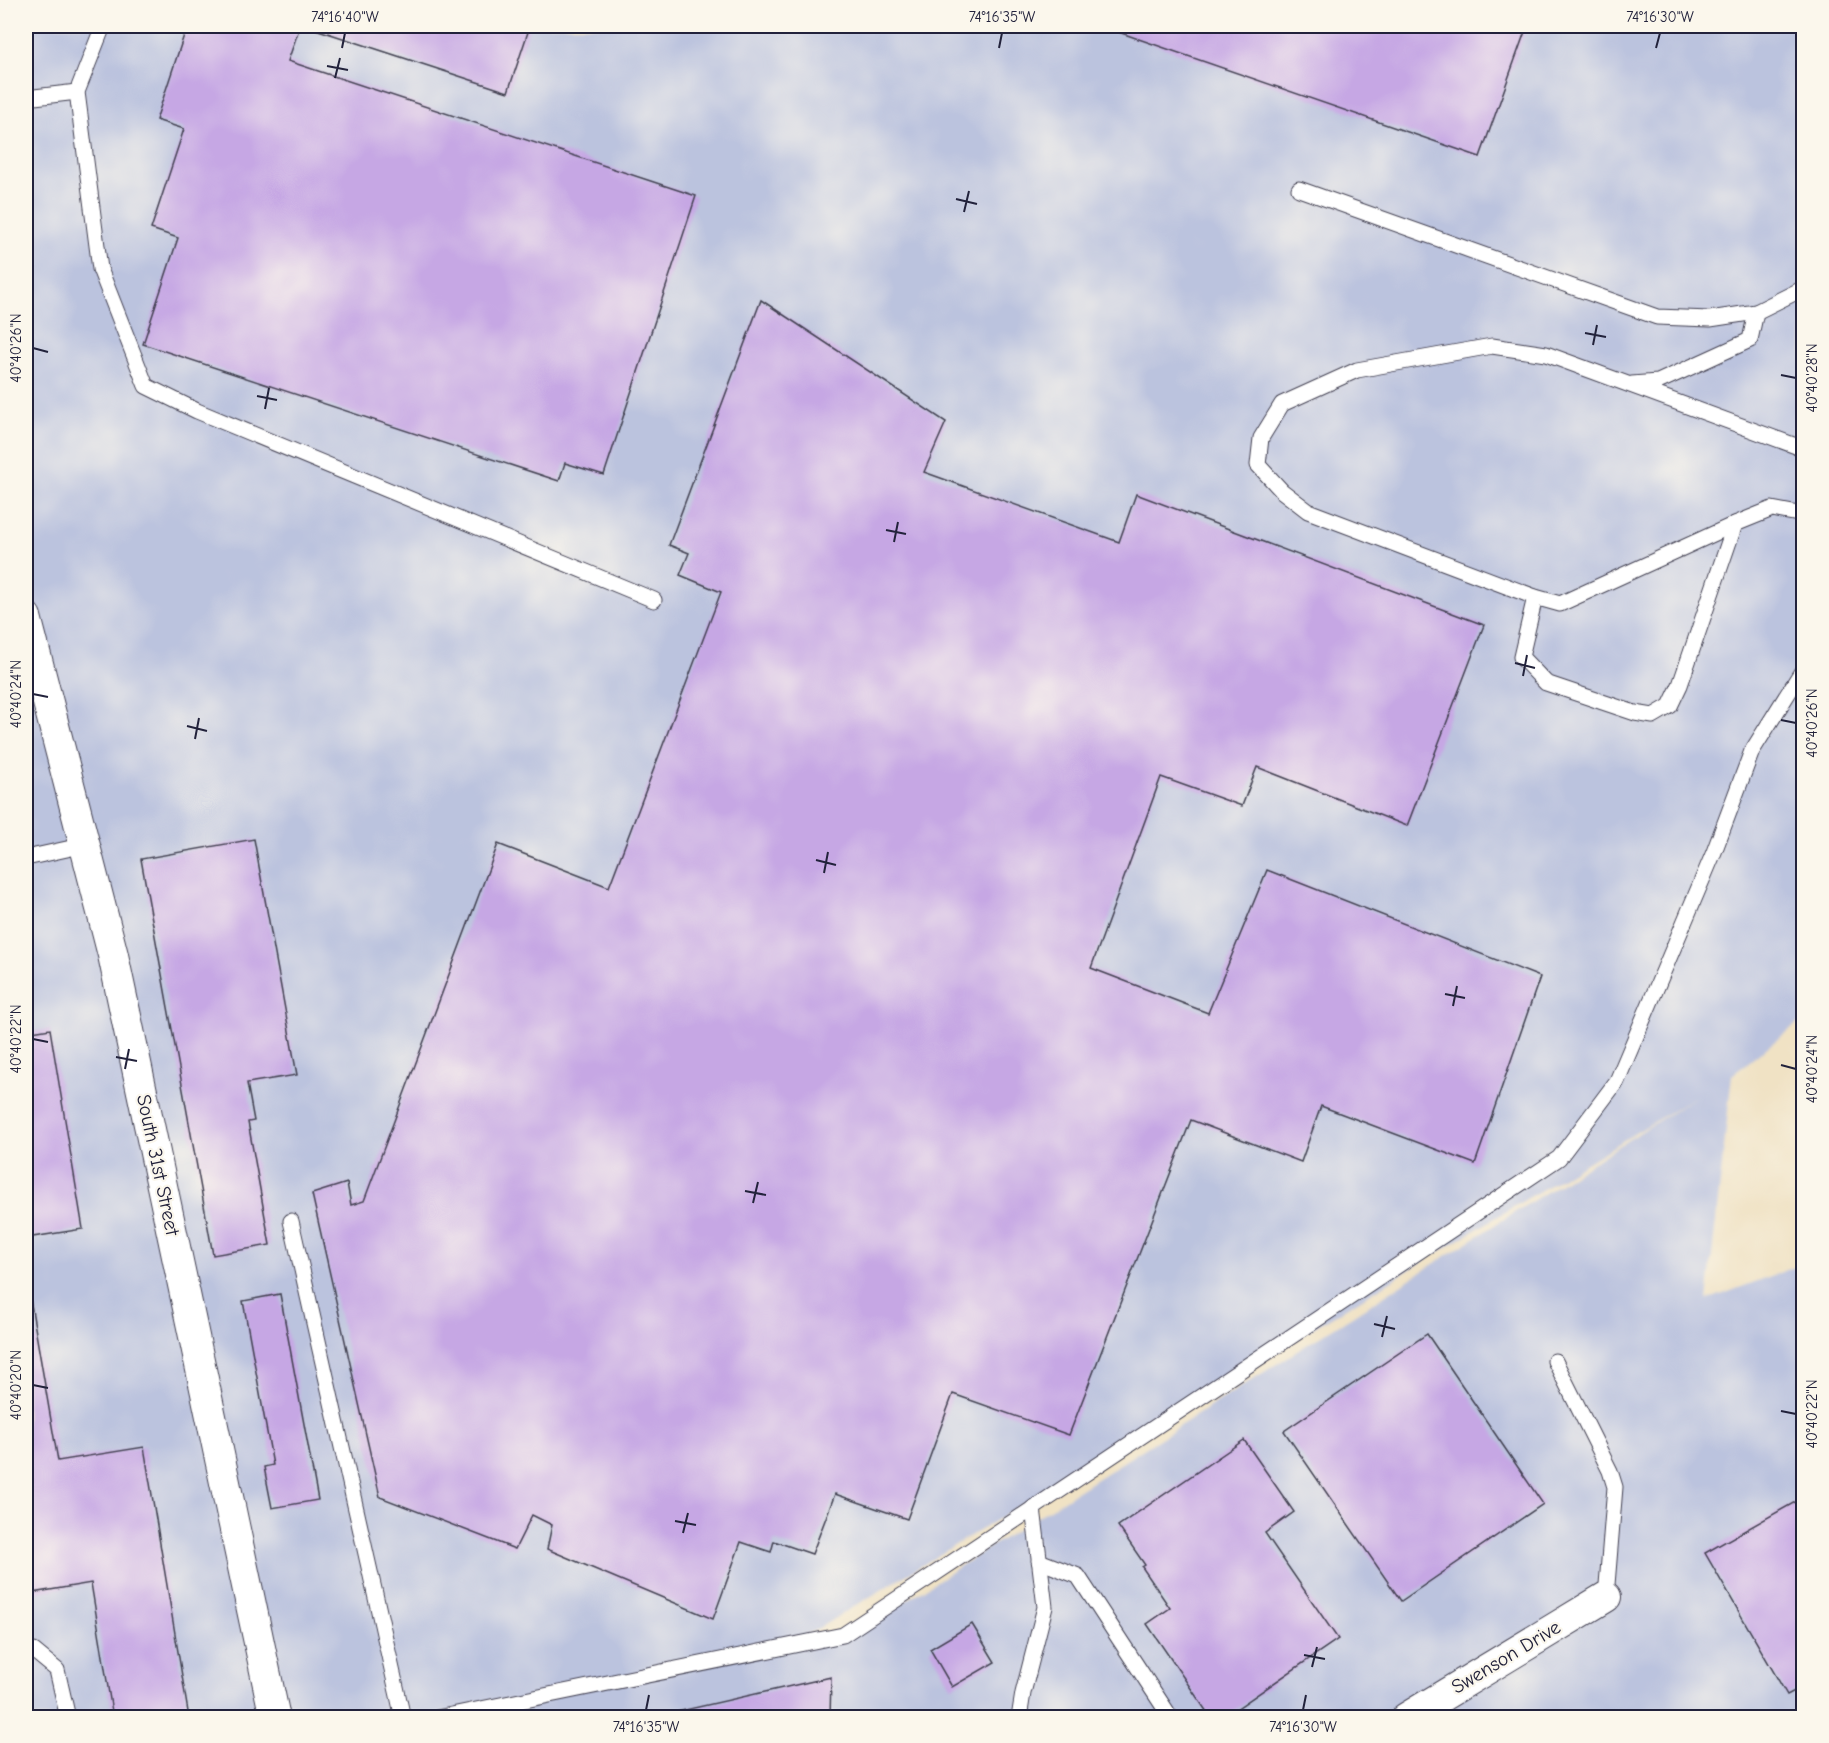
<svg xmlns="http://www.w3.org/2000/svg" width="1829" height="1743" font-family="'Comic Neue',sans-serif">
<style>
.industrial{fill:#bbc3de;fill-rule:evenodd}
.building{fill:#c6a7e4}
.lines{fill:none;stroke-linecap:round;stroke-linejoin:round}
.service-casing{stroke:#413f50;stroke-width:17}
.minor-casing{stroke:#413f50;stroke-width:32}
.service{stroke:#fff;stroke-width:15}
.minor{stroke:#fff;stroke-width:30}
.ticks{fill:none;stroke:#22223b;stroke-width:2}
.labels{text-anchor:middle;dominant-baseline:central;stroke-width:4.5;stroke-linejoin:round;paint-order:stroke}
.street-label{font-size:20px;fill:#22223b;stroke:#fbf7ec}
.neatline{fill:none;stroke:#22223b;stroke-width:2}
.ticks-label{font-size:15px;text-anchor:middle;fill:#22223b}
</style>
<rect width="100%" height="100%" fill="#fbf7ec"/>
<filter id="ink" filterUnits="userSpaceOnUse"><feTurbulence type="fractalNoise" baseFrequency=".0167" numOctaves="2"/><feDisplacementMap in="SourceGraphic" scale="12" xChannelSelector="R" yChannelSelector="G"/><feConvolveMatrix kernelMatrix="1 2 1 2 8 2 1 2 1" color-interpolation-filters="sRGB"/></filter>
<filter id="wash" filterUnits="userSpaceOnUse"><feTurbulence type="fractalNoise" baseFrequency=".008" numOctaves="4" result="noise"/><feDisplacementMap in="SourceGraphic" scale="24" xChannelSelector="R" yChannelSelector="G"/><feGaussianBlur stdDeviation="1.35" result="paint"/><feColorMatrix in="noise" values="0 0 0 0 0 0 0 0 0 0 0 0 0 0 0 0 0 1.4 0 .05"/><feComposite in="paint" operator="in"/></filter>
<g filter="url(#wash)">
<rect width="100%" height="100%" fill="#f0e2c4"/>
<path class="industrial" d="M 26,26 L 1803,26 L 1803,1019 L 1732,1075 L 1707,1300 L 1803,1264 L 1803,1717 L 26,1718 ZM 1700,1094 L 863,1628 L 804,1637 L 1207,1392 Z"/>
<g id="blocks">
<g class="building">
<polygon points="187,26 210,26 226,31 228,26 300,26 288,61 696,196 604,475 565,463 559,481 143,344 178,238 151,229 184,129 156,120"/>
<polygon points="306,26 530,26 508,92"/>
<polygon points="1101,26 1527,26 1480,157"/>
<polygon points="761,300 946,422 924,472 1119,542 1136,494 1484,625 1407,826 1257,767 1242,806 1161,777 1091,968 1208,1013 1267,870 1540,977 1475,1164 1321,1106 1301,1162 1191,1120 1069,1435 953,1394 907,1519 835,1494 812,1554 774,1541 771,1552 741,1542 713,1619 547,1549 552,1525 532,1515 515,1549 380,1497 312,1194 347,1183 351,1205 364,1201 498,844 609,887 721,592 680,575 689,553 669,545"/>
<polygon points="254,839 297,1075 247,1083 254,1121 248,1122 270,1245 213,1255 141,859"/>
<polygon points="50,1029 83,1229 26,1238 26,1033"/>
<polygon points="26,1275 58,1461 144,1447 189,1718 113,1718 91,1583 26,1594"/>
<polygon points="280,1294 318,1500 272,1508 264,1467 273,1465 243,1301"/>
<polygon points="1427,1334 1543,1504 1401,1601 1284,1431"/>
<polygon points="1244,1440 1294,1512 1265,1533 1338,1639 1223,1718 1211,1718 1147,1624 1170,1608 1142,1567 1145,1565 1118,1526"/>
<polygon points="1804,1497 1804,1686 1787,1695 1705,1553"/>
<polygon points="972,1624 995,1662 952,1687 930,1649"/>
<polygon points="831,1677 830,1718 654,1718 654,1717"/>
</g>
</g>
</g>
<g filter="url(#ink)">
<use href="#blocks" fill-opacity="0" stroke="#413f50" stroke-width="1.5"/>
<g class="lines">
<defs>
<g id="service">
<polyline points="103,26 77,92 100,269 146,386 197,411 654,600"/>
<polyline points="26,98 77,92"/>
<polyline points="1299,189 1657,317 1710,319 1756,312 1804,288"/>
<polyline points="1632,384 1658,382 1750,340 1756,312"/>
<polyline points="1804,449 1546,354 1492,346 1357,370 1282,404 1261,438 1258,465 1282,491 1308,511 1535,597 1560,604 1735,524 1772,509 1804,515"/>
<polyline points="1535,597 1521,657 1546,683 1635,713 1653,716 1670,706 1680,685 1735,524"/>
<polyline points="26,858 85,845"/>
<polyline points="291,1221 403,1718"/>
<polyline points="1555,1361 1610,1471 1615,1487 1606,1597"/>
<polyline points="1039,1561 1078,1576 1171,1718"/>
<polyline points="26,1653 34,1651 57,1670 68,1718"/>
<polyline points="437,1718 843,1635 1559,1158 1617,1081 1714,852 1752,751 1804,668"/>
<polyline points="1019,1718 1023,1693 1045,1607 1033,1508"/>
</g>
<g id="minor">
<polyline points="26,617 113,955 275,1718"/>
<polyline points="1406,1718 1606,1597"/>
</g>
</defs>
<use href="#service" class="service-casing"/>
<use href="#minor" class="minor-casing"/>
<use href="#service" class="service"/>
<use href="#minor" class="minor"/>
</g>
</g>
<path class="ticks" d="M 342,48 L 345,33M 999,48 L 1002,33M 1656,48 L 1660,33M 327,66 L 348,70M 335,78 L 340,58M 956,199 L 977,204M 964,212 L 969,191M 1585,333 L 1606,337M 1593,345 L 1597,325M 33,348 L 48,352M 1781,375 L 1796,378M 257,396 L 277,400M 265,409 L 269,388M 886,530 L 906,534M 894,542 L 898,522M 1515,663 L 1535,668M 1523,676 L 1527,655M 33,694 L 48,697M 1781,720 L 1796,723M 187,726 L 207,731M 195,739 L 199,718M 816,860 L 836,865M 824,873 L 828,852M 1445,994 L 1465,998M 1453,1006 L 1457,986M 33,1039 L 48,1042M 116,1057 L 137,1061M 1781,1065 L 1796,1069M 125,1069 L 129,1049M 745,1191 L 766,1195M 753,1203 L 758,1182M 1374,1324 L 1395,1329M 1382,1337 L 1387,1316M 33,1385 L 48,1388M 1781,1411 L 1796,1414M 675,1521 L 696,1525M 683,1533 L 688,1513M 1304,1655 L 1325,1659M 1312,1667 L 1317,1647M 646,1710 L 649,1695M 1303,1710 L 1306,1695"/>
<g class="labels">
<g class="street-label">
<text transform="translate(158 1165) rotate(78)">South 31st Street</text>
<text transform="translate(1506 1657) rotate(-31)">Swenson Drive</text>
</g>
</g>
<rect width="1829" height="1743" fill="none" stroke="#fbf7ec" stroke-width="66"/>
<rect x="33" y="33" width="1763" height="1677" class="neatline"/>
<g class="ticks-label">
<text x="345" y="22">74°16'40"W</text>
<text x="1002" y="22">74°16'35"W</text>
<text x="1660" y="22">74°16'30"W</text>
<text transform="translate(16 348) rotate(-90)" y="5">40°40'26"N</text>
<text transform="translate(1812 378) rotate(-90)" y="5">40°40'28"N</text>
<text transform="translate(16 694) rotate(-90)" y="5">40°40'24"N</text>
<text transform="translate(1812 723) rotate(-90)" y="5">40°40'26"N</text>
<text transform="translate(16 1039) rotate(-90)" y="5">40°40'22"N</text>
<text transform="translate(1812 1069) rotate(-90)" y="5">40°40'24"N</text>
<text transform="translate(16 1385) rotate(-90)" y="5">40°40'20"N</text>
<text transform="translate(1812 1414) rotate(-90)" y="5">40°40'22"N</text>
<text x="646" y="1732">74°16'35"W</text>
<text x="1303" y="1732">74°16'30"W</text>
</g>
</svg>
